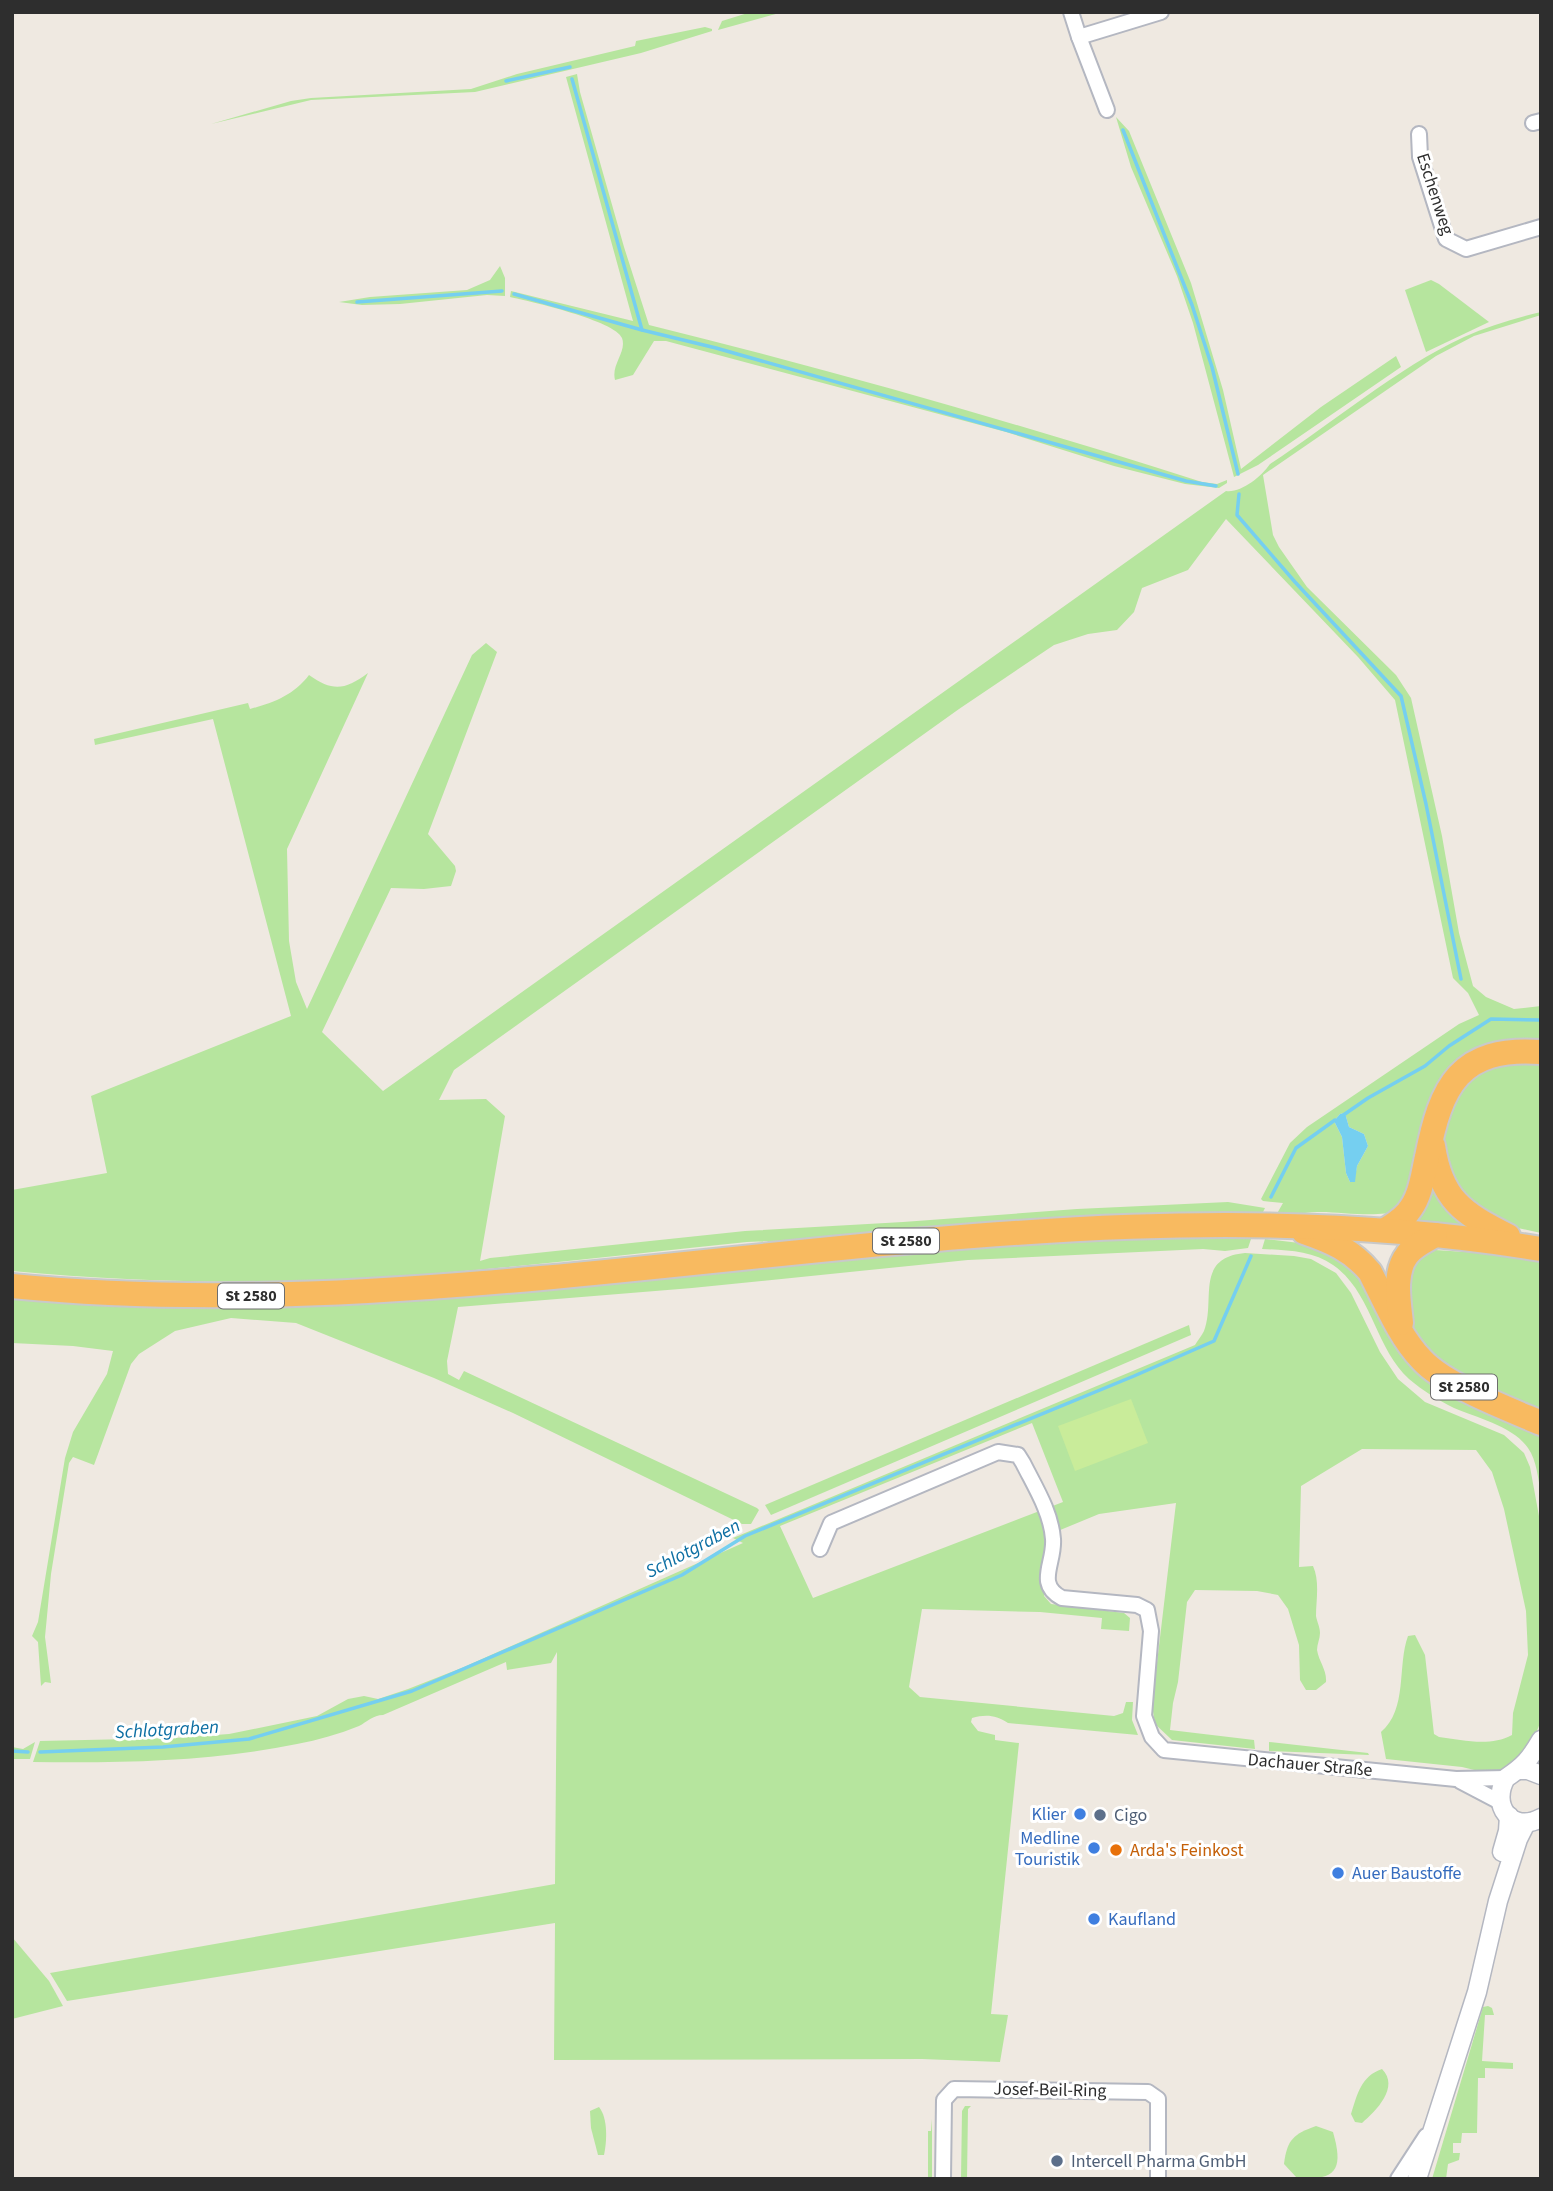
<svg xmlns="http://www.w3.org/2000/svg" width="1553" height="2191" font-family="'Source Sans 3',sans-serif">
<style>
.green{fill:#b6e59e;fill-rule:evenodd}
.pitch{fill:#c9ec9a}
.water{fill:#75cff0}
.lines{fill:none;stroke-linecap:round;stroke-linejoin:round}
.stream{stroke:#75cff0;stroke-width:3.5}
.minor-casing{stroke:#b4b7c1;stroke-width:18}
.tertiary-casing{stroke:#b4b7c1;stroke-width:21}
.trunk-casing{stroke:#c9c9c9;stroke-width:28}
.minor{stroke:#fff;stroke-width:14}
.tertiary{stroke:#fff;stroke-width:18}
.trunk{stroke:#f8ba60;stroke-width:24}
.shop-dot{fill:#3f7fe0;stroke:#fff;stroke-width:2.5}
.service-dot{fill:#5c6f8a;stroke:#fff;stroke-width:2.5}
.food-dot{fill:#e8710a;stroke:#fff;stroke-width:2.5}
.labels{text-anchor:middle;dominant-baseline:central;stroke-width:6;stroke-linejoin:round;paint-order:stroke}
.shield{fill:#fff;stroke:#6d6d6d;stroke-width:2}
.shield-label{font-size:16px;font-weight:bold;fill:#2e2e2e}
.street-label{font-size:18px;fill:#2e2e2e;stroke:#fff}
.shop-label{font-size:18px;fill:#366cbe;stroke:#fff;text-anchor:end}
.service-label{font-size:18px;fill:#4e5e75;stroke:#fff;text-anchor:start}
.food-label{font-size:18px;fill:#c56008;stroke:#fff;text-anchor:start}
.water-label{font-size:19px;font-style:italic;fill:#0d6fa3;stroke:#fff}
</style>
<rect width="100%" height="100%" fill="#efe9e1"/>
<g class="green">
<polygon points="751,12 783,12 718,30 722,21"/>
<polygon points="705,27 712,29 712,31 641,53 475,92 311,100 211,124 291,101 311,98 471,89 517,74 635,46 636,41"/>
<path d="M 577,74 L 580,92 L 624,247 L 649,325 C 835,371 1020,424 1202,482 L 1217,484 L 1227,480 L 1227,483 L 1219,488 L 1185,484 L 1114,466 L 1006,432 L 666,341 L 654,341 L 633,375 L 615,380 C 611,364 627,352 622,338 C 616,321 529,301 510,297 L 511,291 L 633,321 L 566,77 Z"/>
<polygon points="1116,117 1129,131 1191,283 1223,390 1241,469 1321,407 1396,356 1401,367 1258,465 1234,477 1193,323 1177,276 1131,167"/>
<polygon points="500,266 505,278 505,296 487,295 400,304 362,305 339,302 370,297 467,290 490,280"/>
<polygon points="1431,280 1439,284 1489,322 1426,352 1405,290"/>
<path d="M 1541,312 L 1541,315 L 1474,336 L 1436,356 L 1263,475 L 1273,535 L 1279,547 L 1307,587 L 1396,675 L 1411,698 L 1442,836 L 1459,933 L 1473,986 L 1486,997 L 1514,1009 L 1541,1006 L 1541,1045 C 1512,1042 1483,1046 1460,1064 C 1448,1074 1436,1086 1430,1101 C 1419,1127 1423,1197 1397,1210 C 1379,1219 1338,1211 1317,1212 C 1303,1212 1290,1217 1275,1217 L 1283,1203 L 1263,1201 L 1261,1199 L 1290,1143 L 1307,1127 L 1459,1024 L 1479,1015 L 1468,993 L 1453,978 L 1395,700 L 1358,657 L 1226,519 L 1188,570 L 1142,588 L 1134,612 L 1117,630 L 1088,634 L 1054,645 L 959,709 L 454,1070 L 439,1100 L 486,1099 L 505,1116 L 480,1261 L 490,1258 L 745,1231 L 903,1222 L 1077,1209 L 1228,1202 L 1265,1208 L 1261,1216 C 1162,1216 1064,1219 965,1228 C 648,1254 331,1312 12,1279 L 12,1276 L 156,1286 L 330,1284 L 465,1276 L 772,1245 L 767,1241 L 747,1242 C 622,1255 498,1270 372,1278 C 252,1285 132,1282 12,1271 L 12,1190 L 107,1173 L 91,1096 L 291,1016 L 213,719 L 95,745 L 94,739 L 248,703 L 250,709 C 273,703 294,695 309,675 C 333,692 345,690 368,673 L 287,849 L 289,941 L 296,982 L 307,1009 L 472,655 L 486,643 L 497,652 L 428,834 L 455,866 L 456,871 L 451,886 L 424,889 L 391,888 L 322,1032 L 383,1091 L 1226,491 C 1241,493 1261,477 1270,464 C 1333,423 1395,369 1464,337 C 1488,326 1515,318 1541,312 ZM 1345,1113 L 1349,1127 L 1364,1134 L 1368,1146 L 1357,1166 L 1354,1182 L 1350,1182 L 1346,1173 L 1342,1137 L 1334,1121 L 1340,1114 Z"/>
<polygon points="1541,1060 1541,1233 1513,1227 1455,1194 1440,1132 1464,1082 1502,1062"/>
<polygon points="1429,1168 1481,1232 1408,1225"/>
<polygon points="1107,1234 1251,1239 1248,1248 1225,1251 1203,1249 968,1260 692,1288 458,1307 447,1361 448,1374 459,1380 464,1371 757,1508 759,1510 751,1524 742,1524 513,1413 434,1378 296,1323 231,1318 175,1331 139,1354 131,1364 94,1465 73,1457 69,1463 51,1574 45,1637 51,1683 45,1682 41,1686 38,1642 32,1636 38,1622 65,1458 73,1432 107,1374 113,1351 73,1346 12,1343 12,1294 61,1299"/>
<path d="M 1265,1239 L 1308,1244 L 1348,1260 L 1390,1328 L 1541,1432 L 1541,1494 C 1538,1479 1537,1461 1528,1448 C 1513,1426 1477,1418 1454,1408 C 1438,1400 1423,1391 1409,1379 C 1375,1348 1372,1292 1333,1265 C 1313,1251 1286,1250 1262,1249 Z"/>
<polygon points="1435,1250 1541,1257 1541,1414 1446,1369 1413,1334 1405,1274 1427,1251"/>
<path d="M 1245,1253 L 1294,1256 L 1311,1259 L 1336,1273 L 1351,1293 L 1380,1352 L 1398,1379 L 1425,1402 L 1504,1435 L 1524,1453 L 1530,1467 L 1541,1527 L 1541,1721 L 1531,1745 L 1525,1757 L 1502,1771 L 1491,1774 L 1462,1767 L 1386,1759 L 1381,1732 C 1408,1709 1397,1666 1408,1636 L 1415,1635 L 1425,1655 L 1434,1734 L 1439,1737 C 1463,1740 1490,1747 1512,1735 L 1513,1713 L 1528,1655 L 1526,1611 L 1504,1509 L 1492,1472 L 1476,1450 L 1362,1449 L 1301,1486 L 1299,1567 L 1313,1566 C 1320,1581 1316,1601 1316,1616 C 1317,1622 1320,1627 1320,1633 C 1320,1639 1317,1644 1317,1650 C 1319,1662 1327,1670 1326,1682 L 1316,1690 L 1306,1690 L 1300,1680 L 1299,1645 L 1288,1609 L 1278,1595 L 1257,1591 L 1195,1590 L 1187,1602 L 1178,1682 L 1173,1703 L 1170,1730 L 1254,1740 L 1255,1749 L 1172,1740 L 1155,1724 L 1152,1705 L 1176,1503 L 1099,1514 L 1053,1533 L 1044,1596 L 1051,1604 L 1124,1613 L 1130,1618 L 1129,1631 L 1101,1629 L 1102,1618 L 1040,1612 L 922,1609 L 909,1687 L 920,1697 L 1114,1716 L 1123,1713 L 1126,1702 L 1133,1702 L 1132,1720 L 1138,1735 L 1008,1723 C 996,1715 986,1714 972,1718 L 971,1722 L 978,1731 L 995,1735 L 995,1740 L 1019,1743 L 991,2014 L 1008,2015 L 1000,2062 L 922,2059 L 554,2060 L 555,1923 L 67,2001 L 50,1973 L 555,1884 L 557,1652 L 551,1663 L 507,1670 L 506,1662 L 383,1715 C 373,1715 367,1722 359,1726 C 339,1734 318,1740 297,1744 C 210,1762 121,1763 33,1762 L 40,1741 L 175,1738 L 229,1734 L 317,1716 L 348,1699 L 364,1696 L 378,1699 L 408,1689 L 464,1667 L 743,1543 L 733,1538 L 1195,1345 C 1198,1340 1202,1335 1204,1331 C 1216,1300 1194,1258 1245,1253 ZM 1032,1423 L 1063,1502 L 813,1598 L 780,1526 Z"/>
<polygon points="1189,1325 1191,1335 771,1515 765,1505"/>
<polygon points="35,1742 30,1759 12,1759 12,1747 23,1749"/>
<polygon points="1269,1742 1368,1753 1369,1755 1269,1751"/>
<polygon points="12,1937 49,1981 63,2006 12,2019"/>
<polygon points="1488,2006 1492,2008 1494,2015 1485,2015 1482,2061 1513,2063 1513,2069 1485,2068 1485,2078 1478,2078 1477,2133 1462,2133 1461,2143 1453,2143 1453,2153 1460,2153 1459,2160 1448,2164 1446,2179 1432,2179 1483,2007"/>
<path d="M 1382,2069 C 1400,2087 1376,2111 1362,2123 L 1355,2122 L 1351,2114 C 1357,2095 1361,2076 1382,2069 Z"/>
<polygon points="965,2106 971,2106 968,2109 967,2179 961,2179 962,2111"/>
<path d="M 599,2107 C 608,2118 607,2141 604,2155 L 598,2155 L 591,2128 L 590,2111 Z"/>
<polygon points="932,2119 932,2179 928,2179 928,2131 931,2131"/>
<path d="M 1316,2126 L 1333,2132 C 1344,2170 1336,2181 1297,2178 L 1284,2164 C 1287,2139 1294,2134 1316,2126 Z"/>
</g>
<polygon class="pitch" points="1131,1399 1148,1443 1075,1471 1058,1426"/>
<polygon class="water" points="1345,1113 1349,1127 1364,1134 1368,1146 1357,1166 1355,1182 1350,1182 1346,1173 1342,1137 1334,1121 1340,1114"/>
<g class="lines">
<g class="stream">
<polyline points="572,79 642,330 716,348 1186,481 1216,486"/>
<polyline points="506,81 570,67"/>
<polyline points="1123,130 1192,305 1212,367 1238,474"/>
<polyline points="514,294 642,330"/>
<polyline points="357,302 502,291"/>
<polyline points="1239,494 1237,515 1295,582 1401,696 1426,804 1461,979"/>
<polyline points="1342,1116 1368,1098 1425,1066 1449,1046 1491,1019 1541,1020"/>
<polyline points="1271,1197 1296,1148 1335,1120"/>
<polyline points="12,1751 28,1752"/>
<polyline points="40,1752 163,1747 249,1739 412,1691 682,1575 745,1536 1134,1376 1214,1341 1251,1256"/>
</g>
<defs>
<g id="minor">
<polyline points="1071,12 1079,37 1161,12"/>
<polyline points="1079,37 1107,110"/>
<polyline points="1533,123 1541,121"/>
<polyline points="1419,134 1420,157 1446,239 1466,249 1541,227"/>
<path d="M 820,1549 L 831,1523 L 998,1452 L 1018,1455 L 1023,1463 C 1035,1487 1051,1512 1053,1539 C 1055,1563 1035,1584 1062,1598 L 1137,1605 L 1147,1610 L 1151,1631 L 1144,1716 L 1152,1737 L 1164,1750 L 1456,1779 L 1506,1778"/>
<polyline points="1460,1781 1500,1802"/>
<polyline points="943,2179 944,2100 954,2089 1148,2092 1158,2099 1158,2179"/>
<polyline points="1398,2179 1426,2136"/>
</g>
<g id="tertiary">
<path d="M 1541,1740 C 1530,1759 1524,1766 1506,1778 C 1490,1805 1511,1834 1541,1818"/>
<polyline points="1519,1770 1528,1770 1541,1775"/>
<polyline points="1502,1852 1508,1831 1509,1816"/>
<polyline points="1417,2179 1477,1992 1498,1901 1518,1839 1526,1823"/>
</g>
<g id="trunk">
<path d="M 1433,1146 C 1441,1199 1462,1213 1508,1236"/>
<path d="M 1387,1229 C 1396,1223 1405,1218 1411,1208 C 1421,1194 1423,1174 1427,1157 C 1441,1086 1459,1046 1541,1052"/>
<path d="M 1304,1232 C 1330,1241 1352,1250 1370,1272 C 1385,1301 1399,1336 1422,1360 C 1445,1385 1508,1409 1541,1423"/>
<path d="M 12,1286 C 524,1336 1030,1164 1541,1249"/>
<path d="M 1401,1323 C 1399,1303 1393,1273 1407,1255 C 1413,1246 1425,1241 1435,1235"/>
</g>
</defs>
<use href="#minor" class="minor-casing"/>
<use href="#tertiary" class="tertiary-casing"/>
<use href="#trunk" class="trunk-casing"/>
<use href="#minor" class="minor"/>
<use href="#tertiary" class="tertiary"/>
<use href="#trunk" class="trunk"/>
</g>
<g class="shop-dot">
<circle cx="1080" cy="1814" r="7"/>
<circle cx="1094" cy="1848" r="7"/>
<circle cx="1338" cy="1873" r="7"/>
<circle cx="1094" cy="1919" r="7"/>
</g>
<g class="service-dot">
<circle cx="1100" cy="1815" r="7"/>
<circle cx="1057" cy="2161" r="7"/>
</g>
<circle class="food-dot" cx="1116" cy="1850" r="7"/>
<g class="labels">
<g class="shield">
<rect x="873" y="1228.5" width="66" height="25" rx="5"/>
<rect x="218" y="1283.5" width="66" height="25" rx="5"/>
<rect x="1431" y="1374.5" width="66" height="25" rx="5"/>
</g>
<g class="shield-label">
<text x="906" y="1241">St 2580</text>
<text x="251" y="1296">St 2580</text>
<text x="1464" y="1387">St 2580</text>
</g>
<g class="street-label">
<text transform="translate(1435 194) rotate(72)">Eschenweg</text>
<text transform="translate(1310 1765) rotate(5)">Dachauer Straße</text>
<text transform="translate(1050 2090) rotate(1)">Josef-Beil-Ring</text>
</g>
<g class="shop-label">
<text x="1066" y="1814">Klier</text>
<text x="1080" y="1838">Medline<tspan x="1080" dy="21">Touristik</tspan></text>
<text x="1352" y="1873" text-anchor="start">Auer Baustoffe</text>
<text x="1108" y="1919" text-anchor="start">Kaufland</text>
</g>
<g class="service-label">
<text x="1114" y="1815">Cigo</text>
<text x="1071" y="2161">Intercell Pharma GmbH</text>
</g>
<g class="food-label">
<text x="1130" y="1850">Arda's Feinkost</text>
</g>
<g class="water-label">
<text transform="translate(693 1549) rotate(-28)">Schlotgraben</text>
<text transform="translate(167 1730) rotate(-3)">Schlotgraben</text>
</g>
</g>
<rect width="1553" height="2191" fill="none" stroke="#2e2e2e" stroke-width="28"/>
</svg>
